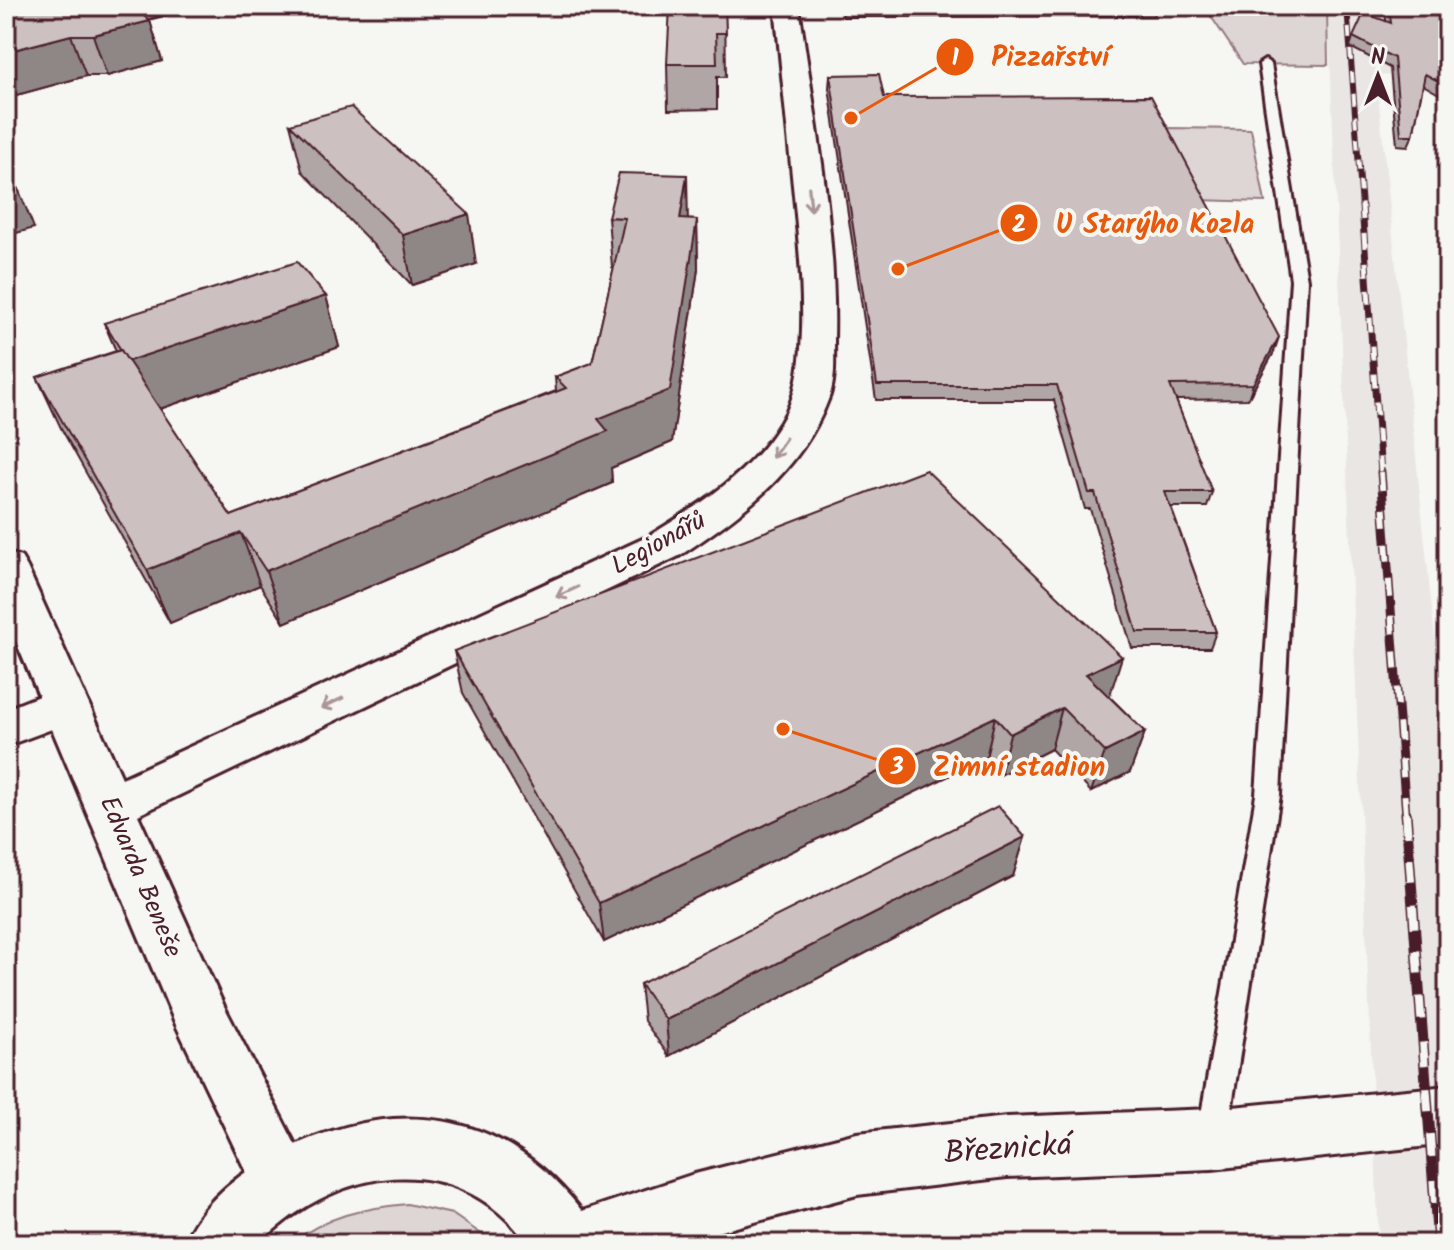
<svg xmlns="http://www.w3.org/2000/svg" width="1454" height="1250" font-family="Kalam,sans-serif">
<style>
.built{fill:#e9e6e3}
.green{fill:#ddd6d5;stroke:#947a80;stroke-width:2}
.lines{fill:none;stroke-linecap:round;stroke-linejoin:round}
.service-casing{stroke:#4a1f2b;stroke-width:6}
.minor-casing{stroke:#4a1f2b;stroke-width:6}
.tertiary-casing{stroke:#4a1f2b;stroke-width:6}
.service{fill:#f6f6f2;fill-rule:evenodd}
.minor{fill:#f6f6f2;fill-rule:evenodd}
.tertiary{fill:#f6f6f2;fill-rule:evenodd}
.rail-far3-casing{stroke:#4a1f2b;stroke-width:6}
.rail-far2-casing{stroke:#4a1f2b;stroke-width:7}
.rail-far1-casing{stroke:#4a1f2b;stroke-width:9}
.rail-casing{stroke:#4a1f2b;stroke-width:11}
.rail-far3{stroke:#f6f6f2;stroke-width:4;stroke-dasharray:11;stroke-linecap:butt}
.rail-far2{stroke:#f6f6f2;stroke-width:5;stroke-dasharray:14;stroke-linecap:butt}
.rail-far1{stroke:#f6f6f2;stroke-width:6;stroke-dasharray:18;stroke-linecap:butt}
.rail{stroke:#f6f6f2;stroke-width:8;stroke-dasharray:23;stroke-linecap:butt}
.wall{fill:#afa6a5;stroke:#4a1f2b;stroke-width:2}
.shaded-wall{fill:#8f8786;stroke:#4a1f2b;stroke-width:2}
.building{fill:#ccc1c0;stroke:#4a1f2b;stroke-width:2}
.oneway{stroke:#a99598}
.labels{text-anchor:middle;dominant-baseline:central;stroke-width:8;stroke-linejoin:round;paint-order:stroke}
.street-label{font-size:26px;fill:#4a1f2b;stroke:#f6f6f2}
.near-street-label{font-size:32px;fill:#4a1f2b;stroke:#f6f6f2}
.leader{fill:none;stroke:#e8590c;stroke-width:3}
.callout-dot{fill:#e8590c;stroke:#f6f6f2;stroke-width:3}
.mark-label{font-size:24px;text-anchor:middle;font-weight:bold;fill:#fff}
.callout-label{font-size:28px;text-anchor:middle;font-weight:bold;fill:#e8590c;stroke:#f6f6f2;stroke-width:8;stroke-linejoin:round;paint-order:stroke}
</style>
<rect width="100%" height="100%" fill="#f6f6f2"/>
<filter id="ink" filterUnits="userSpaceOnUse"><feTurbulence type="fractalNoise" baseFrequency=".0125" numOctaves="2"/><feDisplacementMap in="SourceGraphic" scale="16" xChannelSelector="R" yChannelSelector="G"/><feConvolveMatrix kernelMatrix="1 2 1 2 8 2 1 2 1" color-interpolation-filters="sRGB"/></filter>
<g filter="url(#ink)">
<polygon class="built" points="1328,6 1448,6 1448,77 1376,75 1448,764 1448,1244 1379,1244"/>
<g class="green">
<polygon points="1204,6 1327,6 1328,65 1243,64"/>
<polygon points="1165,128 1251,129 1265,202 1197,200"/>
<path d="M 407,1204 L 452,1214 L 496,1244 L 290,1244 C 326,1216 363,1208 407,1204 Z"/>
</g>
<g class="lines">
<defs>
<polygon id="service" points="1265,60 1271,64 1307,280 1280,795 1227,1138 1223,1149 1212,1153 1201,1149 1197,1138 1256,795 1291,280 1259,64"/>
<g id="minor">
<polygon points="138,6 179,6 175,11 6,55 6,39"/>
<path d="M 775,6 L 799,6 C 814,116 837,229 834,340 C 834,360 836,381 828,400 C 801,472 740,516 679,556 L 138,815 L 224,1006 L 315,1183 L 306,1205 L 284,1214 L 262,1205 L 176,1025 L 52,729 L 6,746 L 6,709 L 39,696 L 6,618 L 6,552 L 21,557 L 27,567 L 122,778 L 649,536 C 703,503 758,469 787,411 C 814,355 798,237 792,176 C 786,119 781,63 775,6 Z"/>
</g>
<path id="tertiary" d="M 1448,1086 L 1448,1144 L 1212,1169 L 1007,1177 L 857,1195 L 672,1244 L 528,1244 C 457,1146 337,1165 259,1244 L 184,1244 C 201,1203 239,1173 278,1153 C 392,1096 501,1106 582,1211 L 691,1175 L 857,1133 L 1007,1117 L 1212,1109 Z"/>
</defs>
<use href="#service" class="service-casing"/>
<use href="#minor" class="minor-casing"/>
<use href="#tertiary" class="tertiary-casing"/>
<use href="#service" class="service"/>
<use href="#minor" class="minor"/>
<use href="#tertiary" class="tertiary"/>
<defs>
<polyline id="rail-far3" points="1347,6 1362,208"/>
<polyline id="rail-far2" points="1362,206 1381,474"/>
<polyline id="rail-far1" points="1381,472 1406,815"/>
<polyline id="rail" points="1406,813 1438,1244"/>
</defs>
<use href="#rail-far3" class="rail-far3-casing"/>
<use href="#rail-far2" class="rail-far2-casing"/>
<use href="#rail-far1" class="rail-far1-casing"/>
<use href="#rail" class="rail-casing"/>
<use href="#rail-far3" class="rail-far3"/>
<use href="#rail-far2" class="rail-far2"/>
<use href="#rail-far1" class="rail-far1"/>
<use href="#rail" class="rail"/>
</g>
<g class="wall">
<polygon points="6,6 150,21 162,61 107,76 86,76 6,98"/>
<polygon points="725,6 726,77 717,77 717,109 668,110 667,64"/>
<polygon points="841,6 1156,6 1154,16 843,17"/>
<polygon points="1385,6 1448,6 1448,99 1423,85 1413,135 1408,146 1397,145 1390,68 1350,47 1353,37 1386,21"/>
<polygon points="830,75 884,97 1274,352 1248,399 1176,400 1212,492 1207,507 1171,507 1216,632 1210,648 1132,648 1090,509 1085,509 1054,400 876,400 829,88"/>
<polygon points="290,124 476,264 412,285 302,171"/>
<polygon points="608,217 697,220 698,269 672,442 611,468 612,483 284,623 260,585 170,623 61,428 37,377 116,351 104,323 326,296 339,347 160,409 231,516 556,391 555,377 592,363 614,267 612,267"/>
<polygon points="454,651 1110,697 1145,732 1130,772 1091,792 1051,749 1000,775 986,758 604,942 463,693"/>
<polygon points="1025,837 1013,876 669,1056 644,1021 640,984"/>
</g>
<g class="shaded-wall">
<polygon points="6,6 102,6 6,36"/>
<polygon points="150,21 162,61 107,76 93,35"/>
<polygon points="71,35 86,76 6,98 6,52"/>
<polygon points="687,175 688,224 680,219"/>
<polygon points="16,183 34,228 6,236 6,185"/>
<polygon points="469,214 476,264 412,285 403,235"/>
<polygon points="697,220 698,269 672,442 611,468 612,483 284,623 266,571 598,419"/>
<polygon points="326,296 339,347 148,413 128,361"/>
<polygon points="1279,337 1274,352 1248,399 1253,384"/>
<polygon points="241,533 260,585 170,623 147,570"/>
<polygon points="1122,657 1109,698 1086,674"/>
<polygon points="1062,708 1051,749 1000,775 1010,734"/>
<polygon points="995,717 986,758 604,942 599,903"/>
<polygon points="1145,732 1130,772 1091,792 1105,752"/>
<polygon points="1025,837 1013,876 669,1056 666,1020"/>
</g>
<g class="building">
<polygon points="34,6 132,6 150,21 93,35 71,35 6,52 6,13"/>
<polygon points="670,6 725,6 726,33 716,33 717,64 667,64"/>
<polygon points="1389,6 1448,6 1448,86 1425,74 1413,135 1401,135 1394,58 1353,37 1364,13 1391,23"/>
<polygon points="879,74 884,97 1151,96 1279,337 1253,384 1170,385 1212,492 1165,492 1216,632 1137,632 1095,493 1089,493 1057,385 877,385 830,75"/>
<polygon points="351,107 469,214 403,235 290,124"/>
<polygon points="6,168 16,183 6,185"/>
<polygon points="619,173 687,175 680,219 697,220 670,390 598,419 608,431 266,571 241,533 147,570 37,377 121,350 231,516 566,388 555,377 592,363 625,218 608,217"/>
<polygon points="297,262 326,296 128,361 104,323"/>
<polygon points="926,470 1122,657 1086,674 1145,732 1105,752 1062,708 1010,734 995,717 599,903 454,651"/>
<polygon points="998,806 1025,837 666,1020 640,984"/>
</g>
<defs><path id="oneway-shaft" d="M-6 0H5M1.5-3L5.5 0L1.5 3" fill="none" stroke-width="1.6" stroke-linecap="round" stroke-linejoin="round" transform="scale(2)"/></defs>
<g class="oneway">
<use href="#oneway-shaft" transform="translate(810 199) rotate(84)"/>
<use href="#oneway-shaft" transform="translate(779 448) rotate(125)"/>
<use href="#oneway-shaft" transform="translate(567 592) rotate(155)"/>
<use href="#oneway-shaft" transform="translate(332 703) rotate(155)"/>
</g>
</g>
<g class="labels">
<g class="street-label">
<text transform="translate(659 544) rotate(-29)">Legionářů</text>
<text transform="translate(140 877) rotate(67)">Edvarda Beneše</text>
</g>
<g class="near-street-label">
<text transform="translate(1008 1150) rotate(-4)">Březnická</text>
</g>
</g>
<path class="leader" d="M851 118L955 57M898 269L1019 223M783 729L897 766"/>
<g class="callout-dot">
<circle cx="851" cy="118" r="8"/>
<circle cx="898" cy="269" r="8"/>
<circle cx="783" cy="729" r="8"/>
<circle cx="955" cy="57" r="20"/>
<circle cx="1019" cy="223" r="20"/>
<circle cx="897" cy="766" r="20"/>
</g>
<g class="mark-label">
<text x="955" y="65">1</text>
<text x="1019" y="232">2</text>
<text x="897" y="774">3</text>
</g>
<g class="callout-label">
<text x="1050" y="66">Pizzařství</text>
<text x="1155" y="233">U Starýho Kozla</text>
<text x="1019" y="776">Zimní stadion</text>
</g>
<rect width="1454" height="1250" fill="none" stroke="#f6f6f2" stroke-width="32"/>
<rect x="16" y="16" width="1422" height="1218" fill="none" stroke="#4a1f2b" stroke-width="3" filter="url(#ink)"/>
<g transform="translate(1378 76)" stroke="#f6f6f2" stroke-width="6" paint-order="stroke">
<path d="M0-6L14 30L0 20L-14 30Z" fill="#4a1f2b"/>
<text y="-12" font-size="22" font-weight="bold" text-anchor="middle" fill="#4a1f2b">N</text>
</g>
</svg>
